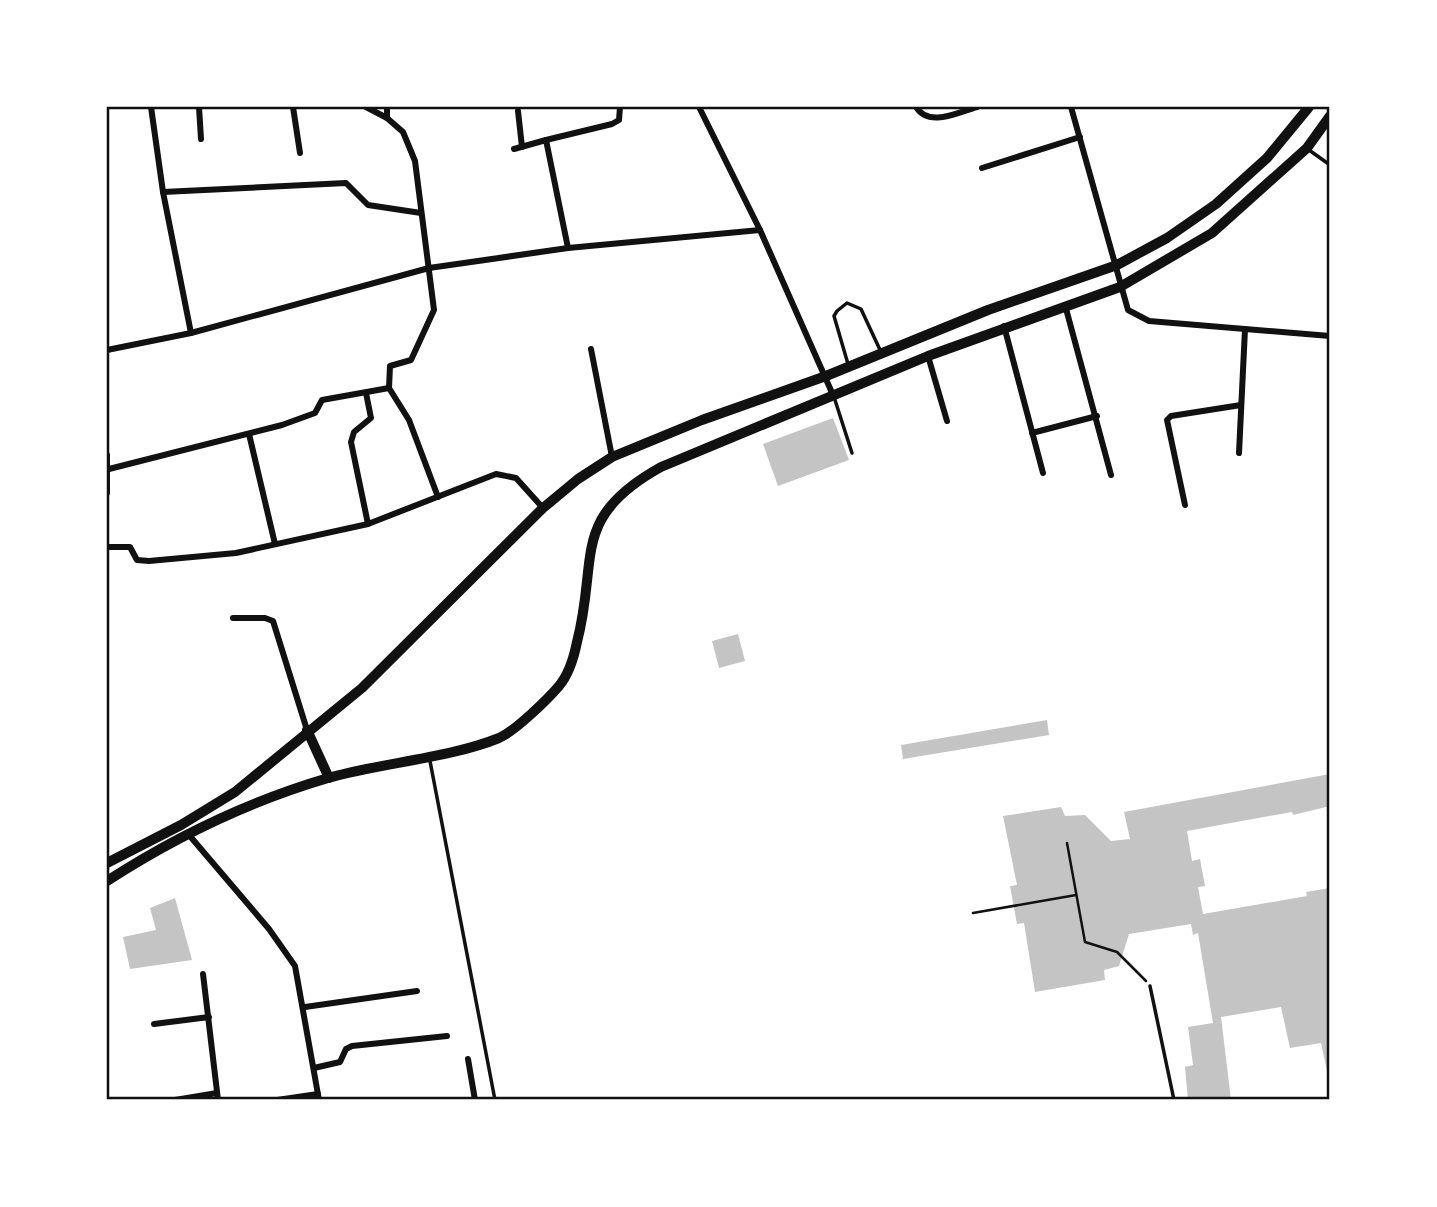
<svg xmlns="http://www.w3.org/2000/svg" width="1437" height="1207" font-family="Roboto,sans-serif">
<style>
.building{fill:#c4c4c4}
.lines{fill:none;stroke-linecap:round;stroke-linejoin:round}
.path{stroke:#111;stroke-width:2.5}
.service{stroke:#111;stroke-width:3.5}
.minor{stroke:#111;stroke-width:6}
.trunk{stroke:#111;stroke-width:10}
.neatline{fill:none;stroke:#111;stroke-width:2.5}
</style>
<rect width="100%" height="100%" fill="#fff"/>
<g class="building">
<polygon points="833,418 849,460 778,486 763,444"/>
<polygon points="738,634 745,661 719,668 712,641"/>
<polygon points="1047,720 1049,735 903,759 901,745"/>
<polygon points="1330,774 1330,806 1293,815 1292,812 1187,831 1192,861 1200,859 1205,886 1198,887 1203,914 1307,896 1306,892 1330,888 1330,1071 1327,1071 1321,1043 1290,1048 1281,1007 1221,1017 1231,1100 1188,1100 1185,1067 1193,1065 1188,1027 1213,1023 1198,933 1193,935 1191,924 1129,934 1119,966 1104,970 1105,980 1035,992 1024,923 1017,924 1010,886 1017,885 1003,816 1061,807 1065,816 1085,815 1111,841 1130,839 1124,812"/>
<polygon points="175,898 192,960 130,969 123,937 156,930 150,908"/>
</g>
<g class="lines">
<g class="path">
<polyline points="1067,843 1085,942 1117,952 1146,981"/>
<polyline points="973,913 1076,895"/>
</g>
<g class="service">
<polyline points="1309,150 1330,165"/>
<polyline points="848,364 834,316 837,311 847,303 861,309 881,352"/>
<polyline points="834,397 852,453"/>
<polyline points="430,761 495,1100"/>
<polyline points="1150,986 1174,1100"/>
</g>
<g class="minor">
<polyline points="151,107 163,192 191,333"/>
<polyline points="199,107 201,139"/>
<polyline points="293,107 300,153"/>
<polyline points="699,107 760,230 833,395"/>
<path d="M 916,107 C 929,128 958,112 977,107"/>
<polyline points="1071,107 1128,310 1149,321 1330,336"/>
<polyline points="518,111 522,147"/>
<polyline points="387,118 387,107"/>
<polyline points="546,140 612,124 619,120 620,107"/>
<polyline points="514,149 546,140 568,248"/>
<polyline points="982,168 1080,137"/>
<polyline points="163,192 346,183 368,205 421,213"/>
<polyline points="1065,305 1111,475"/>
<polyline points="1004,326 1043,473"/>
<polyline points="591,349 612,457"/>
<polyline points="107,350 191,333 429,268 568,248 760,230"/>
<polyline points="928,356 947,421"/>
<polyline points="389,388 409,420 438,497"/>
<polyline points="366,393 371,418 354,432 351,442 368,524"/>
<polyline points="1032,433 1097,416"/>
<polyline points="249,434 275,544"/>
<polyline points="1239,453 1245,329"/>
<polyline points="107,455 107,493"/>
<polyline points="109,469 282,425 315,413 322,400 389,388 390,366 411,360 434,310 415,161 403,132 387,118 366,107"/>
<polyline points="1185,505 1167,420 1171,416 1241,405"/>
<polyline points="107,547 130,547 137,560 149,561 236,553 368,524 496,474 516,478 543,508"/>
<polyline points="233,618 265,618 273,621 307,730"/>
<polyline points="189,835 269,929 295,966 319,1100"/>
<polyline points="203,974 218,1100"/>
<polyline points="305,1007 417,991"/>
<polyline points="154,1024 209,1017"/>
<polyline points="468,1059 475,1100"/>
<polyline points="314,1068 340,1062 346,1049 352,1046 447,1036"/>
<polyline points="175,1100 217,1093"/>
<polyline points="277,1100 318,1094"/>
</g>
<g class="trunk">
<polyline points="307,730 329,778"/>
<polyline points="107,863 181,825 235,792 362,688 543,508 578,479 612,457 702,420 826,376 988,310 1117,265 1167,238 1216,204 1267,158 1309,107"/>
<path d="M 107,881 C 175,837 250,801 328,778 C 381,763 450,758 499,738 C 515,731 547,700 559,686 C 569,674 574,657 577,642 C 599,558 569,518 661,467 L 928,356 L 1120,287 L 1212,233 L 1307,148 L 1330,116"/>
</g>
</g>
<rect width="1437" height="1207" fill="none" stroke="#ffffff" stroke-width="217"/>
<rect x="108" y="108" width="1220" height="990" class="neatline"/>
</svg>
